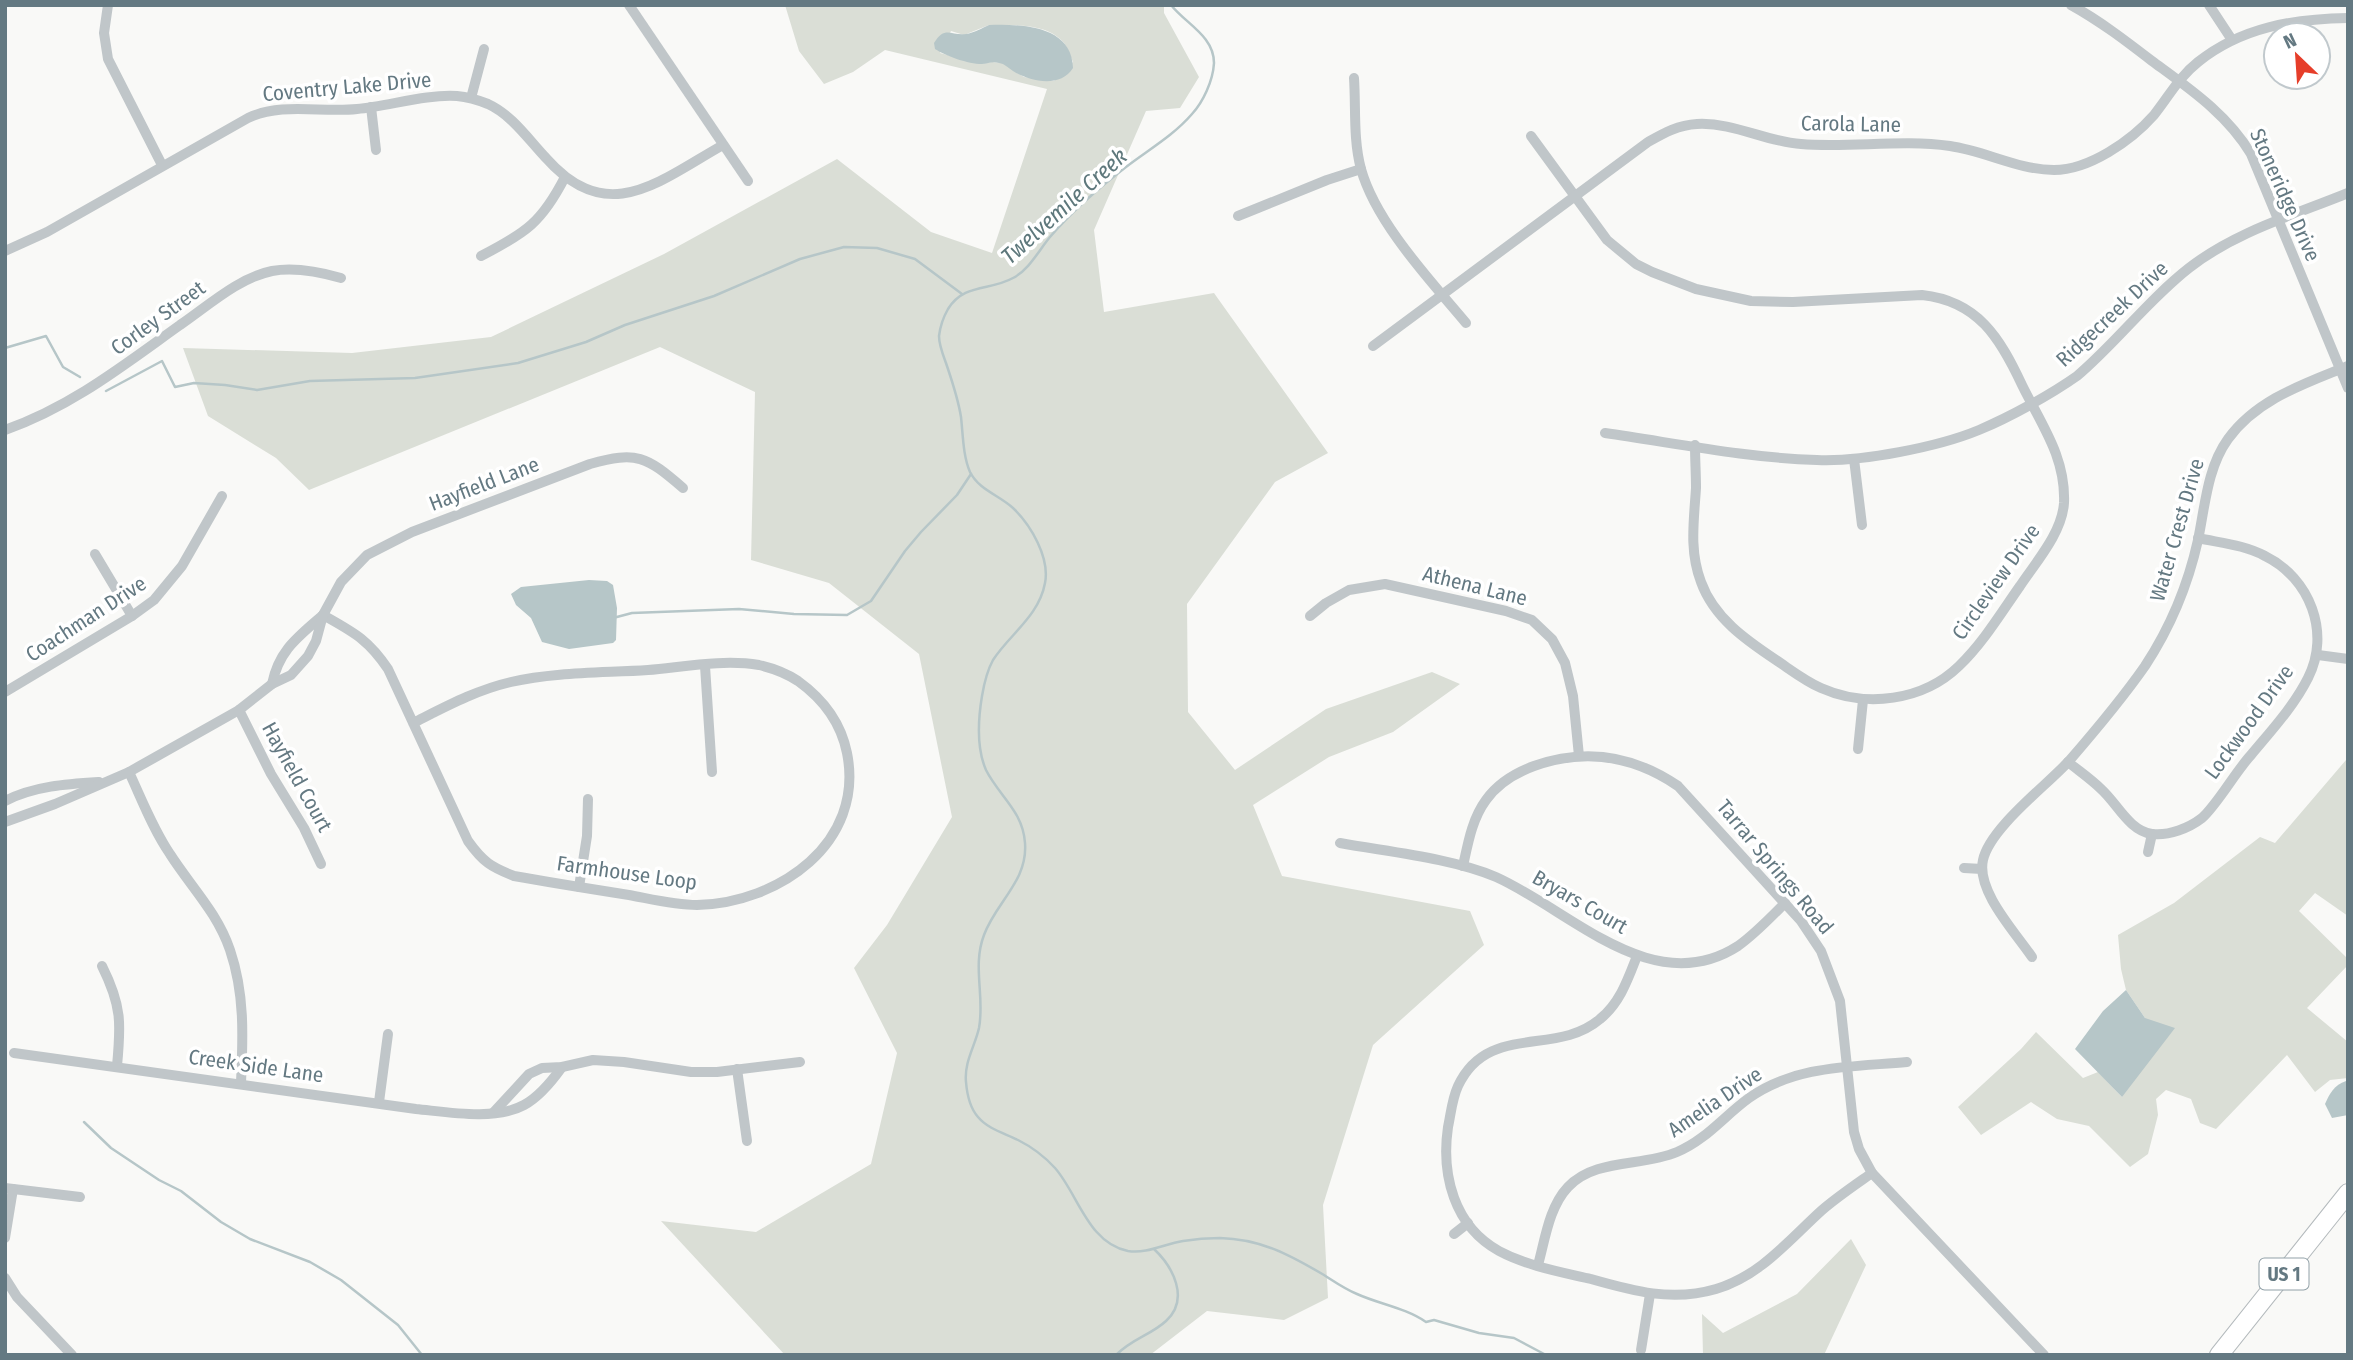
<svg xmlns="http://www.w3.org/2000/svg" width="2353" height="1360" font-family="'Fira Sans Condensed',sans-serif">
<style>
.green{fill:#daded6;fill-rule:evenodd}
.water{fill:#b6c6c8}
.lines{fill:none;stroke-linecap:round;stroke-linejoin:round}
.stream{stroke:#b6c6c8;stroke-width:2.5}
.primary-casing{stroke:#b4babd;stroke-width:20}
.minor{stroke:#c0c6c9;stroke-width:10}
.primary{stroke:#fff;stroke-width:18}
.labels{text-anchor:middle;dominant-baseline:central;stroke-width:7;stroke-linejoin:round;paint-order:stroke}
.shield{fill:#fff;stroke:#92a1a8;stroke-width:2}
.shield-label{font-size:19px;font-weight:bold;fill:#647982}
.street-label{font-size:21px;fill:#647982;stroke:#fff}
.water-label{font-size:23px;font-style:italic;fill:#5e787c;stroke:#fff}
</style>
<rect width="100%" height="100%" fill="#f9f9f7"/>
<g class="green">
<path d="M 785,5 L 1164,5 L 1164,13 L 1199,77 L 1180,108 L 1146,111 L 1094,230 L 1104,312 L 1214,293 L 1328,453 L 1275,482 L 1187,604 L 1188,712 L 1235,770 L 1326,709 L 1432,672 L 1460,684 L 1393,732 L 1329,757 L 1253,805 L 1282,876 L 1470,911 L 1484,945 L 1373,1045 L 1323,1205 L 1328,1298 L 1284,1320 L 1207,1311 L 1150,1355 L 785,1355 L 661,1221 L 756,1232 L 871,1164 L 897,1053 L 854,968 L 887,925 L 952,817 L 919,654 L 829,583 L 751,560 L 755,392 L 660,347 L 309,490 L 276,458 L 208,416 L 183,348 L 352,353 L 491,337 L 664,254 L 837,159 L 931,232 L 992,253 L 1047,89 L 885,50 L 853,72 L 824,84 L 799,51 ZM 989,25 C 1012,25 1047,23 1063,42 C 1068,47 1070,56 1073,62 L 1054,81 L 1024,77 L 1003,63 L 992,62 L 982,64 L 940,53 L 951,31 L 964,35 Z"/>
<polygon points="2346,760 2348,916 2315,893 2299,911 2348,959 2348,965 2307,1008 2348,1042 2348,1078 2330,1080 2315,1092 2287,1055 2216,1129 2200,1123 2191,1099 2166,1090 2156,1099 2158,1115 2148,1154 2130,1167 2089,1126 2057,1119 2031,1102 1981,1135 1958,1107 2021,1049 2036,1032 2083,1078 2098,1072 2122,1097 2145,1018 2126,990 2121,969 2118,935 2174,903 2260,837 2275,843"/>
<polygon points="1851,1239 1866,1265 1824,1355 1703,1355 1702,1314 1723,1333 1797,1294"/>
</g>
<g class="water">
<path d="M 989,25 C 1021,24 1072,25 1073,68 C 1061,88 1030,82 1013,71 C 1007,67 1005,64 999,63 C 992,61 988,64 982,64 C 968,64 946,56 935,49 L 934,43 C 945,25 951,36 966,34 C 974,33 982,28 989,25 Z"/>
<polygon points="589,580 607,581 613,585 617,608 616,640 613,643 569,649 542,642 531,618 516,605 511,594 521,587"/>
<polygon points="2126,990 2145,1018 2175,1028 2122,1097 2075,1049 2103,1011"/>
<path d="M 2346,1081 L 2348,1082 L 2348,1115 L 2332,1118 L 2325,1104 C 2330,1093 2334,1085 2346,1081 Z"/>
</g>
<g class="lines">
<g class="stream">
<path d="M 1171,5 C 1186,24 1214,36 1214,63 C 1213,81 1203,102 1192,114 C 1173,136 1148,150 1126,167 C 1100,187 1072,211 1050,237 C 1039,250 1029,270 1013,278 C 990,291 964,283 948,309 C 944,316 940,328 939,336 C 939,345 943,355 946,363 C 952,381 958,398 961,417 C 963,435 963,456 970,472 C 979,490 999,495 1013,508 C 1031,525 1050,558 1045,583 C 1039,616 1010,634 993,660 C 987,671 984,684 982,696 C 978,720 976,747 986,770 C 999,796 1023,811 1025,843 C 1028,881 996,902 984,935 C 972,966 985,997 979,1028 C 975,1046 964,1062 966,1082 C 967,1094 970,1108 978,1117 C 988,1129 1004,1133 1018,1140 C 1032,1147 1045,1157 1055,1168 C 1078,1194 1088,1243 1128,1251 C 1147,1254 1164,1244 1183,1241 C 1195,1239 1208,1238 1220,1238 C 1261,1239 1290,1255 1324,1275 C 1335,1282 1345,1289 1357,1294 C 1379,1304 1406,1308 1426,1322 L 1434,1320 L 1479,1333 L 1514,1338 L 1546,1355"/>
<polyline points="5,348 46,336 63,367 80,377"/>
<polyline points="106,391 162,361 175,387 194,383 225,385 257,390 310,381 415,378 518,363 586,342 625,325 714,296 800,259 844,247 877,248 915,259 962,294"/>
<polyline points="613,618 632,613 739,609 794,614 847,615 871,601 905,551 921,532 957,495 971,474"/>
<polyline points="84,1122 111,1148 159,1180 181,1191 221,1222 250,1239 310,1262 341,1280 398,1325 422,1355"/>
<path d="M 1116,1355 C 1133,1338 1151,1335 1166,1321 C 1190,1299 1173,1267 1154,1249"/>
</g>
<defs>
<polyline id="primary" points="2219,1355 2348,1193"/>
</defs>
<use href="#primary" class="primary-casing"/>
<g class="minor">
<polyline points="108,5 104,33 108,59 162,165"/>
<polyline points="629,5 748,181"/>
<path d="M 2071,5 C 2100,21 2126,41 2152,61 C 2190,89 2227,114 2251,154 L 2348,388"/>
<polyline points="2209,5 2232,40"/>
<path d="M 1354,78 C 1356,108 1353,139 1361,169 C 1376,223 1431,281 1466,323"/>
<polyline points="471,98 484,49"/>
<polyline points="371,107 376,150"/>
<path d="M 1531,136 L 1607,240 L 1636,264 L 1652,272 L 1696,289 L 1751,301 L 1793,302 L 1922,295 C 1978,301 2000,338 2022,385 C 2041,424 2066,457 2064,503 C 2062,533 2036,562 2020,586 C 2001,613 1983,643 1959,666 C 1923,701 1866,708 1821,688 C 1805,681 1791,670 1776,660 C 1746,640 1714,618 1701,582 C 1689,551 1694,520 1696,488 C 1696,474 1695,459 1695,445"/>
<polyline points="1238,216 1327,180 1361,169"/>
<path d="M 5,251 L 47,232 L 248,118 C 282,102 321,113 357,109 C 389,106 426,94 457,96 C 468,97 478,100 488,104 C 512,115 528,139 546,158 C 608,228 659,181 723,145"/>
<path d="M 481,256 C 526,233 542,222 565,177"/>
<path d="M 1373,346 L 1648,142 C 1664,133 1678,125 1697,124 C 1734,122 1766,142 1801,144 C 1850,148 1902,139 1950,146 C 1985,151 2019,170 2054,170 C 2089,170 2131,141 2154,115 C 2169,96 2179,77 2198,62 C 2242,27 2293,19 2348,18"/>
<path d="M 5,430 C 71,407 124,365 180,325 C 208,306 238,278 272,271 C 294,267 320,272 341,278"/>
<path d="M 1605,433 C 1675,443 1747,458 1817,460 C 1861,462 1938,447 1979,430 C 2010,417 2050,395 2077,376 C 2116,343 2148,300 2189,268 C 2235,232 2294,215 2348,193"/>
<polyline points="1854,459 1862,525"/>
<polyline points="95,554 132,616"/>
<path d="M 323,615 C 353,632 368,639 388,669 L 468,841 C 483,862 491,867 514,876 C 553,883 591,889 629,895 C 651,899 675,905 697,905 C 779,903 865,843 847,753 C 841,723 823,699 798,681 C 786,673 772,668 759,665 C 723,659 683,667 648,670 C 603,673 554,672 511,682 C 476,690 445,707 413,723"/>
<polyline points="1310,616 1326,603 1349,590 1385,584 1506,611 1532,620 1552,639 1565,663 1573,696 1579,756"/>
<polyline points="2318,655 2348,659"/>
<polyline points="705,666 712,772"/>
<path d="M 272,684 C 279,650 298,637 323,615"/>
<polyline points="5,692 132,616 154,600 182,566 222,496"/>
<polyline points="239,710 271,774 304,828 321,864"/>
<polyline points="1858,749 1863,700"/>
<path d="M 2068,762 C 2079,771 2091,779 2101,789 C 2117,803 2129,831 2152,834 C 2169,836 2189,828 2202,818 C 2217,805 2236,771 2251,755 C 2271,731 2294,706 2308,678 C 2331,633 2310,578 2265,556 C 2245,545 2221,543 2198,538"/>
<path d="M 129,772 C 142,800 153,829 170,854 C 191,887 217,912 230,950 C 245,994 243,1037 241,1083"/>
<path d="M 5,801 C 34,786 67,784 99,782"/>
<path d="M 5,822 L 55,804 L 129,772 L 239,710 L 272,684 L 291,675 L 308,656 L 316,641 L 323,615 L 341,582 L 367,555 L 412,532 L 590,464 C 637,451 646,456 683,488"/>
<path d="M 1340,843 C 1389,852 1451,858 1496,877 C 1570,910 1653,1001 1738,946 C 1755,934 1770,918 1785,903"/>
<polyline points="2148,852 2152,834"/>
<path d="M 1463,866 C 1468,843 1472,819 1486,800 C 1498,783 1515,773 1534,766 C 1585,748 1634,756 1678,786 L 1801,921 L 1821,951 L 1840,1001 L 1854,1132 L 1859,1149 L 1872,1173 L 2044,1355"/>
<polyline points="1964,868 1982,869"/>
<polyline points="579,887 587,836 588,799"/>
<path d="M 1637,956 C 1628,979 1620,1003 1600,1019 C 1556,1057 1488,1022 1458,1086 C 1452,1099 1451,1113 1448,1127 C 1441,1175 1454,1226 1499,1251 C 1527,1266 1561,1272 1591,1279 C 1633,1291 1672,1302 1716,1289 C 1760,1276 1788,1241 1821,1211 C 1837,1197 1855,1185 1872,1173"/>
<path d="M 2032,957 C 2016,933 1976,891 1983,860 C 1990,828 2046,786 2069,761 C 2095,731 2122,699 2145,666 C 2170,628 2188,585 2198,540 C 2205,507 2207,468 2228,439 C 2257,399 2304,384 2348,366"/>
<path d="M 102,966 C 122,1006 121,1024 117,1066"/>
<path d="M 14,1053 L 416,1109 C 447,1112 495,1121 524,1105 C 539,1097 552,1081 562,1067"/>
<polyline points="737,1069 747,1141"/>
<polyline points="379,1102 388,1034"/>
<polyline points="494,1112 529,1074 542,1068 562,1067 593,1060 624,1062 691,1072 717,1072 800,1062"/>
<polyline points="5,1188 80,1197"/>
<polyline points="1454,1234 1468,1223"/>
<polyline points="5,1238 13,1189"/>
<path d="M 1538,1265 C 1545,1240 1549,1207 1568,1187 C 1595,1158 1642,1167 1677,1152 C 1706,1140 1724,1116 1749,1098 C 1795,1065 1853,1067 1907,1062"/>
<polyline points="5,1278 17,1297 72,1355"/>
<polyline points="1641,1350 1650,1294"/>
</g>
<use href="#primary" class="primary"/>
</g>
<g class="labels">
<rect class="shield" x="2259.5" y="1258.5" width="49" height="31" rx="5"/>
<g class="shield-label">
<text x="2284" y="1274">US 1</text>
</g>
<g class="street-label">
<text transform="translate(347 87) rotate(-5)">Coventry Lake Drive</text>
<text transform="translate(1851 124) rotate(1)">Carola Lane</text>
<text transform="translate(2285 195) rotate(66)">Stoneridge Drive</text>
<text transform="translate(2112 314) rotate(-43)">Ridgecreek Drive</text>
<text transform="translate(158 318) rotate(-36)">Corley Street</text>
<text transform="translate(484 484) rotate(-21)">Hayfield Lane</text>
<text transform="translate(2177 530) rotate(-74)">Water Crest Drive</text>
<text transform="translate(1996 582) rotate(-55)">Circleview Drive</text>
<text transform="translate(1475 586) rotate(14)">Athena Lane</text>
<text transform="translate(86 619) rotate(-33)">Coachman Drive</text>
<text transform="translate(2249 722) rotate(-54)">Lockwood Drive</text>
<text transform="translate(297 777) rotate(61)">Hayfield Court</text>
<text transform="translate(1775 867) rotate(50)">Tarrar Springs Road</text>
<text transform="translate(627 873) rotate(8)">Farmhouse Loop</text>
<text transform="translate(1580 902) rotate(30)">Bryars Court</text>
<text transform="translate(256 1066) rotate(8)">Creek Side Lane</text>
<text transform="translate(1715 1102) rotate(-34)">Amelia Drive</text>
</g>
<g class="water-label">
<text transform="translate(1064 206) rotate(-42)">Twelvemile Creek</text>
</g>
</g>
<rect width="2353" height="1360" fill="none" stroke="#647982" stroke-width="14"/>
<g transform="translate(2297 56) rotate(335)"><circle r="33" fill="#ffffff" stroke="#c1c9cd" stroke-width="2"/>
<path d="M0-5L12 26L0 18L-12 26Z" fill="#e63e2a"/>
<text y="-10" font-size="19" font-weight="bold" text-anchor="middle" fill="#647982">N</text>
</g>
</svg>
